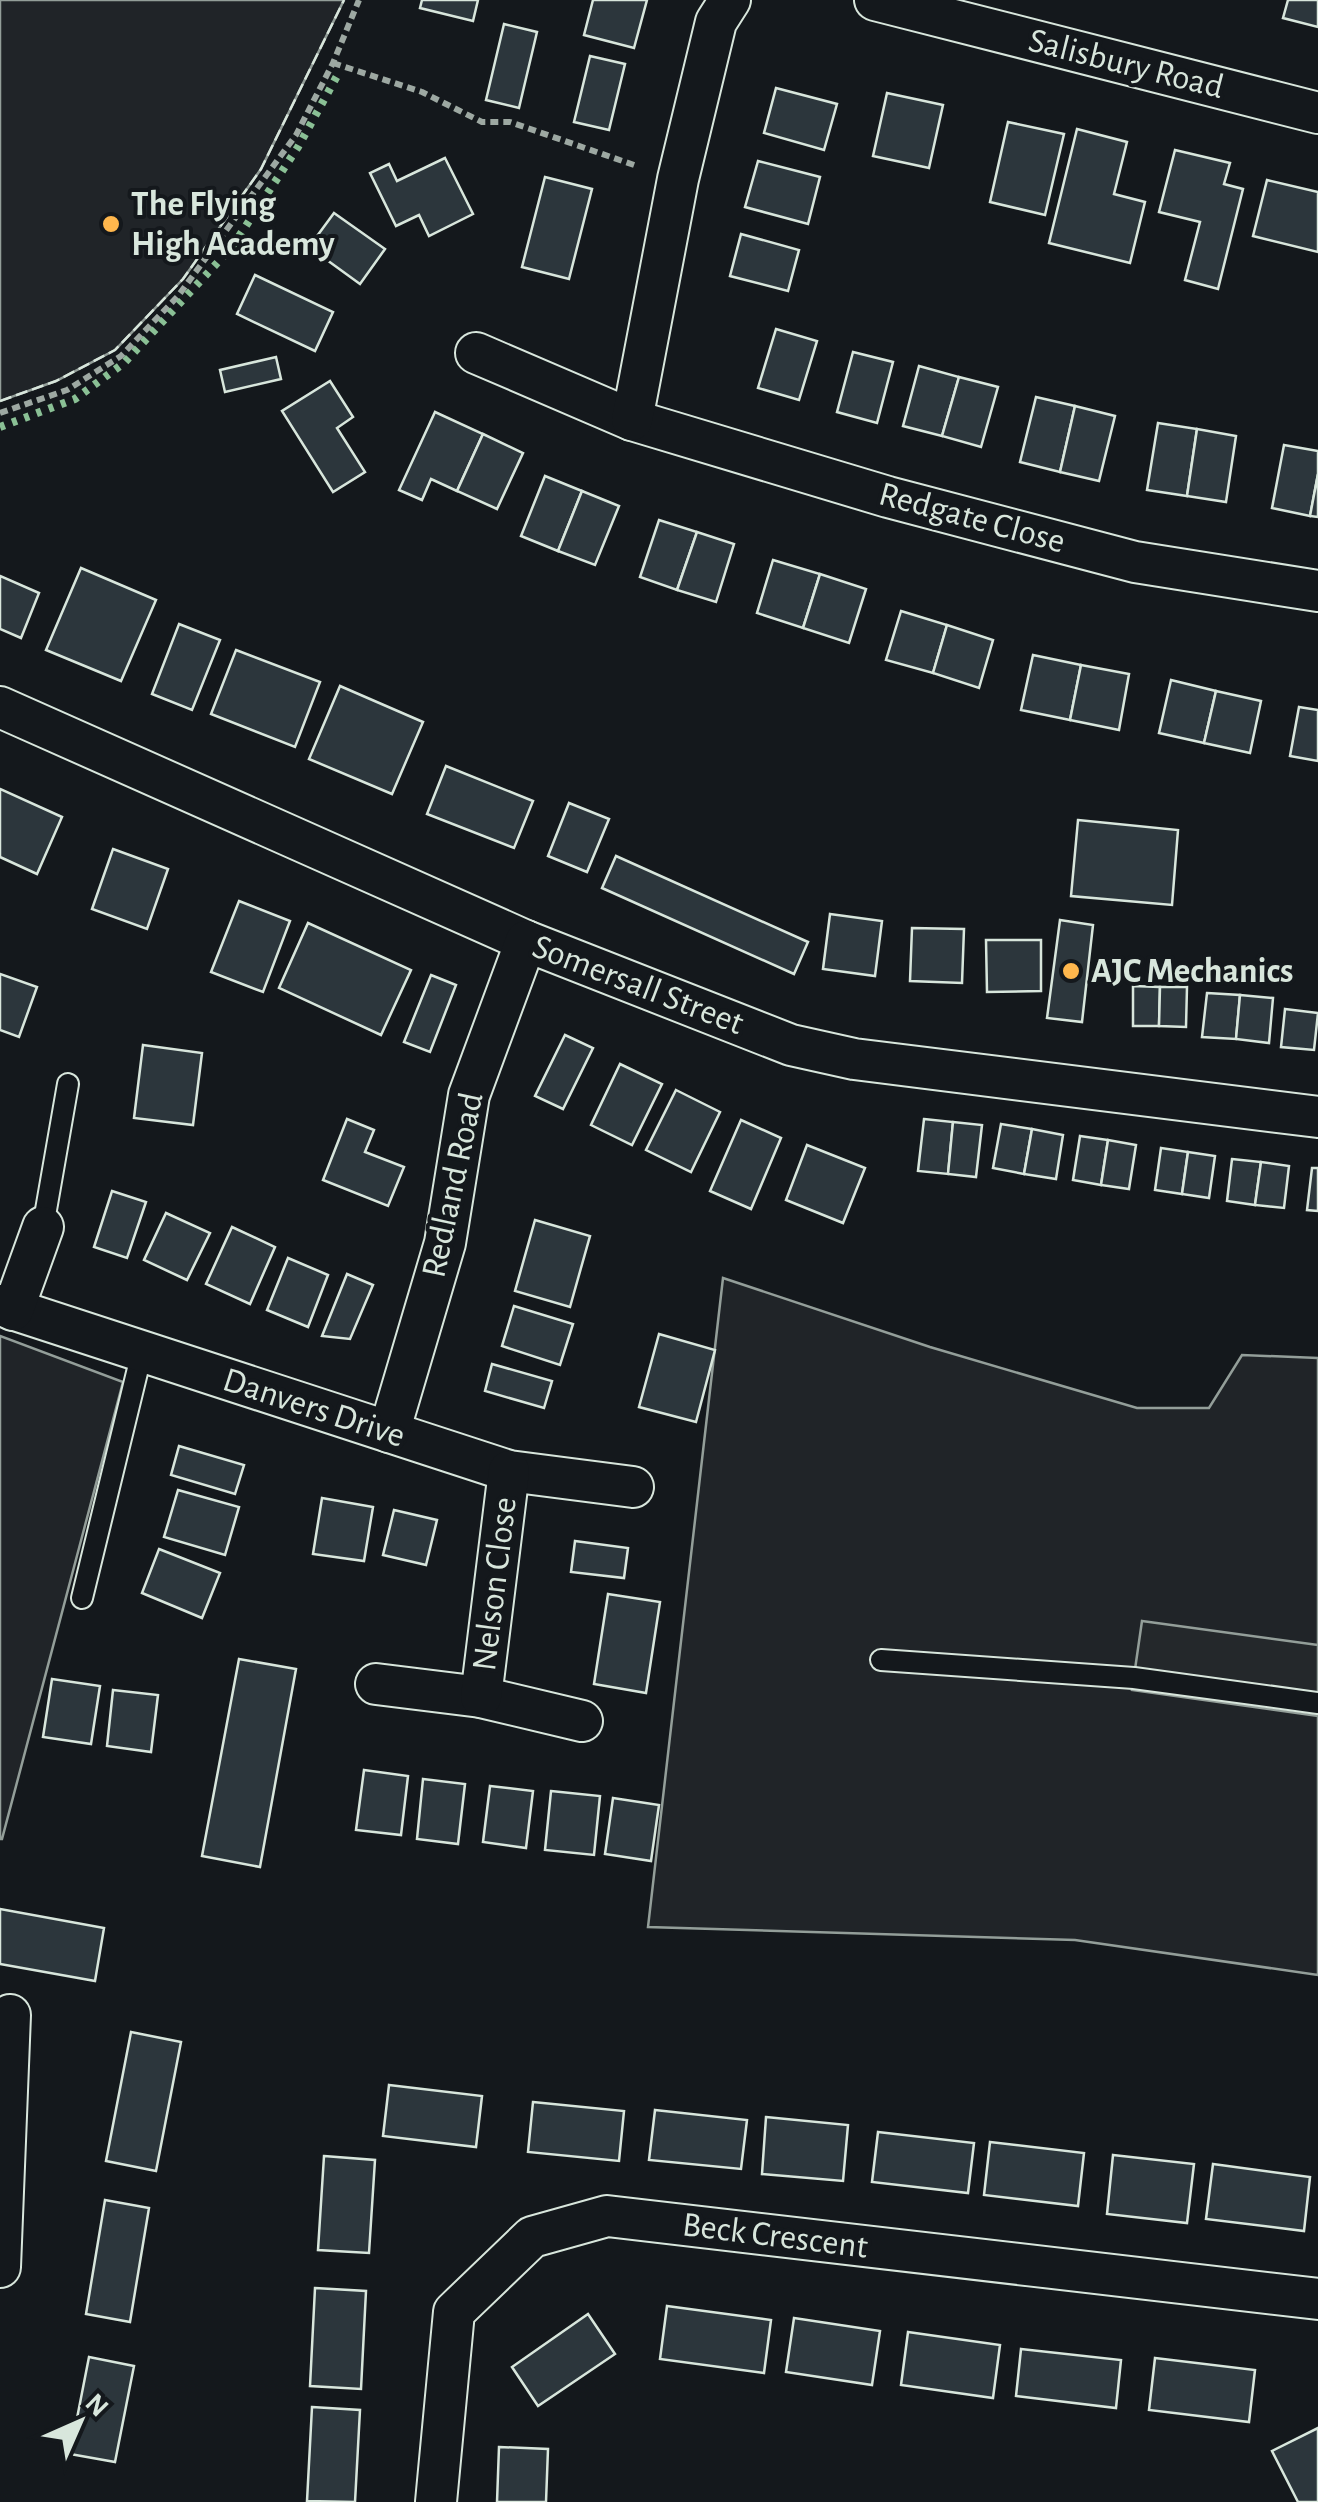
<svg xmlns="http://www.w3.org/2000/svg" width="1318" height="2502" font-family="'Alegreya Sans',sans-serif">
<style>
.green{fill:#202428;stroke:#939e99;stroke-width:2.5}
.parking{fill:#24282b;stroke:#939e99;stroke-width:2.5}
.building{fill:#2c363c;stroke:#d8e6dc;stroke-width:2.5}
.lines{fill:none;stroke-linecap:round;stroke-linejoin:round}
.lane-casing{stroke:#d8e6dc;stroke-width:24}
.street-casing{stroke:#d8e6dc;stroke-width:44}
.path{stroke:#9da8a2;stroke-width:6;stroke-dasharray:8 5;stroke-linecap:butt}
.lane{stroke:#14181c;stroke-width:20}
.street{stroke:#14181c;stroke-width:40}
.hedge{stroke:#8ac095;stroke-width:8;stroke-dasharray:5 8;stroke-linecap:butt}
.fence{stroke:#d8e6dc;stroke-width:2.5;stroke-dasharray:12 5;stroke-linecap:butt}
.poi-dot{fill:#ffb74d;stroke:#14181c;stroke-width:4}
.labels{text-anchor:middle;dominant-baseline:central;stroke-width:8;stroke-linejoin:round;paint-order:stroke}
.street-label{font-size:35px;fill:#d8e6dc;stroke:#14181c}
.poi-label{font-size:35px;font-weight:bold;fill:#d8e6dc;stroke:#14181c;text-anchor:start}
</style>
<rect width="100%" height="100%" fill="#14181c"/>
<g class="green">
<polygon points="0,0 344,0 261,169 183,279 115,350 56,381 0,401"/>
<polygon points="723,1278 930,1347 1137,1408 1209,1408 1242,1355 1318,1358 1318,1975 1075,1940 648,1927"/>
<polygon points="0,1336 123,1382 2,1839 0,1839"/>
</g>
<polygon class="parking" points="1142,1621 1318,1645 1318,1716 1132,1690"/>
<g class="building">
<polygon points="422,0 478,0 473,21 420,8"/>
<polygon points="593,0 647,0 634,48 584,35"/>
<polygon points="1288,0 1318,0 1318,27 1283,18"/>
<polygon points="504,24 537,32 519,108 486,100"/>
<polygon points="590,56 625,64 609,130 574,122"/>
<polygon points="776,88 837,104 824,150 764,133"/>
<polygon points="887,93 943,105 929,168 873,156"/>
<polygon points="1008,122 1064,134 1045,215 990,202"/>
<polygon points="1077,129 1127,142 1114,194 1145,202 1130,263 1049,243"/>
<polygon points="1175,150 1230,163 1224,184 1243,189 1218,289 1185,280 1200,222 1159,212"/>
<polygon points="445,158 473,214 429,236 419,215 396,226 370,173 389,164 397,181"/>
<polygon points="758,161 820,177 808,224 745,207"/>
<polygon points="545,177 592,189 569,279 522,267"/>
<polygon points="1267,180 1318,192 1318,252 1253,236"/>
<polygon points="334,213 385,249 360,284 309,247"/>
<polygon points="741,234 799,250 788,291 730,276"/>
<polygon points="255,275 333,312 315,351 237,314"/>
<polygon points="776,329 817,341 799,400 758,388"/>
<polygon points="853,352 893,362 877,423 837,412"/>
<polygon points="276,357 281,379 225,392 220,370"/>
<polygon points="919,366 959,377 942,436 903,426"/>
<polygon points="959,377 998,387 981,447 942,436"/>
<polygon points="330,381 353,417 337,428 365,472 333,492 282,411"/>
<polygon points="1036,397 1075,406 1060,472 1020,462"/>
<polygon points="1075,406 1115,416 1099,481 1060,472"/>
<polygon points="435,412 483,434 457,491 431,479 422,500 399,490"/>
<polygon points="1158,423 1197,429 1187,496 1147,490"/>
<polygon points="1197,429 1236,436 1226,502 1187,496"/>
<polygon points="483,434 523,453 497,509 457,491"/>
<polygon points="1284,445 1318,451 1318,474 1310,516 1272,508"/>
<polygon points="1318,474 1318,517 1310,516"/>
<polygon points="545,476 582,491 558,551 521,536"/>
<polygon points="582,491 619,506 595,565 558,551"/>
<polygon points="659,520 697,532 677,590 640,577"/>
<polygon points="697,532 734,544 716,602 677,590"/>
<polygon points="773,560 820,574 803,628 757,613"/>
<polygon points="81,568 156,600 121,681 46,650"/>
<polygon points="820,574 866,589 849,643 803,628"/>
<polygon points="0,576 39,593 21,638 0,629"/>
<polygon points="901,611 947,625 933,673 886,660"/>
<polygon points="179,624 220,640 192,710 152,694"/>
<polygon points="947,625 993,640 979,688 933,673"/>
<polygon points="236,650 320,682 295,747 211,714"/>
<polygon points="1033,655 1081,665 1070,720 1021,710"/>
<polygon points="1081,665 1129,674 1119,730 1070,720"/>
<polygon points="1171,680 1216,691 1204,743 1159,733"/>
<polygon points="340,686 423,722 392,794 309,759"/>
<polygon points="1216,691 1261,701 1250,753 1204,743"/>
<polygon points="1299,707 1318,710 1318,761 1290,756"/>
<polygon points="446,766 533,801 514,848 427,814"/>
<polygon points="0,789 62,817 37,874 0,857"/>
<polygon points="569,803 609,819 587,872 548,856"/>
<polygon points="1078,820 1178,830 1172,905 1071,896"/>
<polygon points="113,849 168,869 147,929 92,909"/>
<polygon points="616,856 808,942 794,974 602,888"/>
<polygon points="239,901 290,921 263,992 211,972"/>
<polygon points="830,914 882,921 875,976 823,969"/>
<polygon points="1060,920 1093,925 1082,1022 1047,1018"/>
<polygon points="308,923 411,970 381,1035 279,988"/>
<polygon points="912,928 964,929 962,983 910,981"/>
<polygon points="986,940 1041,940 1041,991 987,992"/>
<polygon points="0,974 37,987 19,1037 0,1030"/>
<polygon points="431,975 456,985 430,1052 404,1042"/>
<polygon points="1133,986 1160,987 1159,1026 1133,1026"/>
<polygon points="1160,987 1187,987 1186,1027 1159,1026"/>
<polygon points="1207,993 1240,995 1236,1039 1202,1037"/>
<polygon points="1240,995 1273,998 1269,1043 1236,1039"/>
<polygon points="1285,1009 1318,1013 1314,1050 1281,1047"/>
<polygon points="565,1035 593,1048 563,1109 535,1096"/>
<polygon points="143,1045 202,1053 193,1125 134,1118"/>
<polygon points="620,1064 662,1084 632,1145 591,1125"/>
<polygon points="676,1090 720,1112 691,1172 646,1150"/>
<polygon points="347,1119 374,1130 365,1152 404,1167 388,1206 323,1180"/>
<polygon points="924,1119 953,1122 948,1174 918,1171"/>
<polygon points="741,1120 781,1138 751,1209 710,1191"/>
<polygon points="953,1122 982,1125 976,1177 948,1174"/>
<polygon points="1001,1124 1032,1129 1024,1174 993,1168"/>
<polygon points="1032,1129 1063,1135 1056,1179 1024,1174"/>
<polygon points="1080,1136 1108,1140 1101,1185 1073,1180"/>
<polygon points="1108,1140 1136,1145 1129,1189 1101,1185"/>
<polygon points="807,1145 865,1168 843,1223 786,1200"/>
<polygon points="1161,1148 1188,1152 1182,1194 1155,1190"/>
<polygon points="1188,1152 1215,1156 1209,1198 1182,1194"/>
<polygon points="1232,1159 1261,1162 1255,1205 1227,1201"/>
<polygon points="1261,1162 1289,1166 1284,1208 1255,1205"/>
<polygon points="1312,1168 1318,1168 1318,1211 1307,1210"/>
<polygon points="112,1191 146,1202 127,1258 94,1247"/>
<polygon points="166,1213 210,1233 187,1280 144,1260"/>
<polygon points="535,1220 590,1236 570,1307 515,1291"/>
<polygon points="232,1227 275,1247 250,1304 206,1284"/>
<polygon points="288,1258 328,1275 308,1327 267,1310"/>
<polygon points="347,1274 373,1285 350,1339 322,1336"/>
<polygon points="514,1306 573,1324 560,1365 502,1346"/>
<polygon points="659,1334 715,1350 696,1422 639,1407"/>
<polygon points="492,1364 552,1381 544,1408 485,1391"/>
<polygon points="179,1446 244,1465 235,1494 171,1475"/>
<polygon points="178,1490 239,1507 225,1555 164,1537"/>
<polygon points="322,1498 373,1507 364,1561 313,1554"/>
<polygon points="394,1510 437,1520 426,1565 383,1555"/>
<polygon points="575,1541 628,1548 624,1578 571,1572"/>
<polygon points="159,1549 220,1573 202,1618 142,1593"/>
<polygon points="608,1594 660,1602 646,1693 594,1684"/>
<polygon points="239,1659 296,1669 260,1867 202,1856"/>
<polygon points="52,1679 100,1686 91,1744 43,1737"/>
<polygon points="113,1690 158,1695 151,1752 107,1746"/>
<polygon points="364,1770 408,1776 401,1835 356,1830"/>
<polygon points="423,1779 465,1784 458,1844 417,1839"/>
<polygon points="490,1786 533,1791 526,1848 483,1842"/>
<polygon points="551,1791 600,1796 594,1855 545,1850"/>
<polygon points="613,1798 659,1805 651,1861 605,1854"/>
<polygon points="0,1909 104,1928 95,1981 0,1964"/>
<polygon points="131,2032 181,2042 156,2171 106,2161"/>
<polygon points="389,2085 482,2096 476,2147 383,2136"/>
<polygon points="533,2102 624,2111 619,2161 528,2152"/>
<polygon points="655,2110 747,2120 741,2169 649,2160"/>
<polygon points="766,2117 848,2125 843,2181 762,2174"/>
<polygon points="878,2132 974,2143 968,2193 872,2182"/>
<polygon points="990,2142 1084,2153 1078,2206 984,2195"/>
<polygon points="1113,2155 1194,2164 1187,2223 1107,2214"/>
<polygon points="324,2156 375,2160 369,2253 318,2250"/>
<polygon points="1213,2164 1310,2177 1304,2231 1206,2219"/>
<polygon points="105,2200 149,2208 130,2322 86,2314"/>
<polygon points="315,2288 366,2291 361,2389 310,2386"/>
<polygon points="667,2306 771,2320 764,2373 660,2359"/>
<polygon points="588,2314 615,2354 538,2406 512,2367"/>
<polygon points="794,2318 880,2331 872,2385 786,2372"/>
<polygon points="908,2332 1000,2345 993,2398 901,2385"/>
<polygon points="1021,2349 1121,2360 1116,2408 1016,2396"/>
<polygon points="89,2357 134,2366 115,2462 70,2454"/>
<polygon points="1155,2358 1255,2370 1249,2422 1149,2410"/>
<polygon points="312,2407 360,2410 355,2502 307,2501"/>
<polygon points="1318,2428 1318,2502 1298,2502 1272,2451"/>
<polygon points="499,2447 548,2449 546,2502 497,2502"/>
</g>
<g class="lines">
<defs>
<g id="lane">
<polyline points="43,1227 68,1084"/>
<polyline points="82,1598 142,1352"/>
<polyline points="881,1660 1134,1678 1318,1703"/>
</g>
<g id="street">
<polyline points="875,0 1318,113"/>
<polyline points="476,353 632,420 888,497 1135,562 1318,591"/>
<polyline points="632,420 678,179 716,22 730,0"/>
<polyline points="0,707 526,941 791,1045 854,1059 1318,1117"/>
<polyline points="0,1305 509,1471 633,1487"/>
<polyline points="13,1310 43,1227"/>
<polyline points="389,1432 445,1243 469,1095 526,941"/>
<polyline points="376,1684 481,1697 582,1721"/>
<polyline points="481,1697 509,1471"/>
<polyline points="0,2267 10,2015"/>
<polyline points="436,2502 454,2312 532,2237 607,2216 1318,2299"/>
</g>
</defs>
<use href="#lane" class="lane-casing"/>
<use href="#street" class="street-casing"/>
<g class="path">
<polyline points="333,63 422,92 482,122 510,122 637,166"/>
<polyline points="0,413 67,390 121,356 178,296 296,135 333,63 359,0"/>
</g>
<use href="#lane" class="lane"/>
<use href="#street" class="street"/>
<polyline class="hedge" points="0,427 75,399 124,363 232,247 298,147 337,76"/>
<polyline class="fence" points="0,401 56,381 115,350 183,279 261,169 344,0"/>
</g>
<g class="poi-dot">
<circle cx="111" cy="224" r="10"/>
<circle cx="1071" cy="971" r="10"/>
</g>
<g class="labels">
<g class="street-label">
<text transform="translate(1126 64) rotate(14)">Salisbury Road</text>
<text transform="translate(972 518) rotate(15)">Redgate Close</text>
<text transform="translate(638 985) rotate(21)">Somersall Street</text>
<text transform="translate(453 1185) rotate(-78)">Redland Road</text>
<text transform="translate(314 1408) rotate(18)">Danvers Drive</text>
<text transform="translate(495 1584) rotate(-83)">Nelson Close</text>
<text transform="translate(775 2236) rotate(7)">Beck Crescent</text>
</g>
<g class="poi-label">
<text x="131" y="204">The Flying<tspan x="131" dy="40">High Academy</tspan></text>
<text x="1091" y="971">AJC Mechanics</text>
</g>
</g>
<g transform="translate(80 2422) rotate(45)" stroke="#14181c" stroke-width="8" paint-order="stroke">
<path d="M0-8L18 38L0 25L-18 38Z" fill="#d8e6dc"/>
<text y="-15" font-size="28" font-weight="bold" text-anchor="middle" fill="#d8e6dc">N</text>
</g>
</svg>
